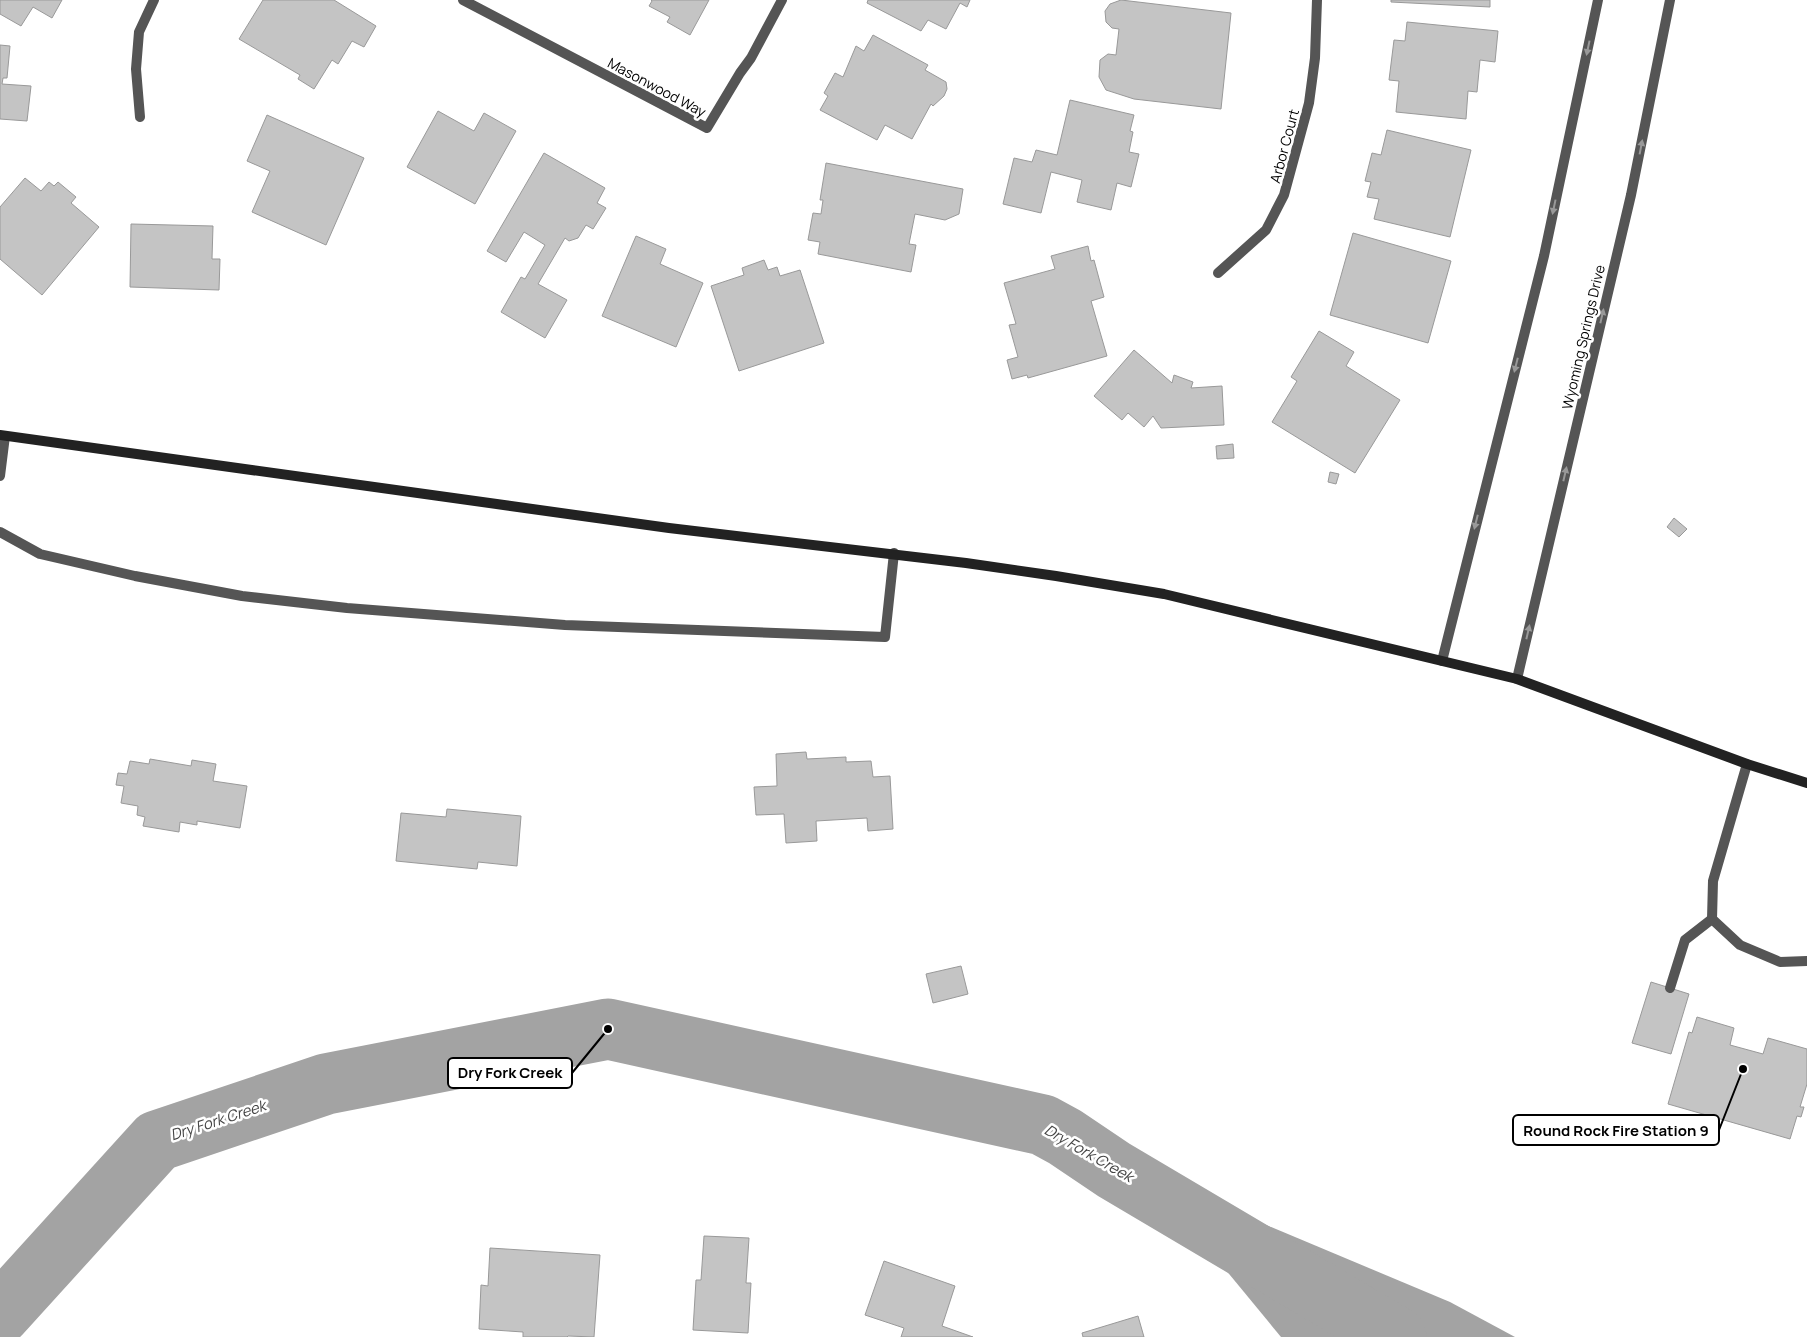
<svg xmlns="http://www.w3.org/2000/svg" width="1807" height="1337" font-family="Manrope,sans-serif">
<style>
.water{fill:#a3a3a3}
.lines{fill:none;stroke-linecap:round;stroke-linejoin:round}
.river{stroke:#a3a3a3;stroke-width:61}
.building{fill:#c4c4c4;stroke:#999}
.service{stroke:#555;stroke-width:10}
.minor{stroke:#555;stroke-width:10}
.tertiary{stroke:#555;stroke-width:10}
.secondary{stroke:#222;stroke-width:10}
.oneway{fill:#999}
.labels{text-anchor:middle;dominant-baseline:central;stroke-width:5;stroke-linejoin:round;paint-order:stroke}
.street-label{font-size:14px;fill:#000;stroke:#fff}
.water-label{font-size:15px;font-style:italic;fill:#444;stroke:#fff}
.leader{fill:none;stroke:#000;stroke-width:2}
.callout-dot{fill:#000;stroke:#fff;stroke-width:2}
.callout{fill:#fff;stroke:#000;stroke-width:2}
.callout-label{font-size:15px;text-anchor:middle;font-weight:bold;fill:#000}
</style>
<rect width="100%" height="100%" fill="#fff"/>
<polygon class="water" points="1221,1206 1450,1302 1515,1337 1281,1337 1225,1269"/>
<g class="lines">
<polyline class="river" points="0,1314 157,1141 326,1084 608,1029 1043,1125 1065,1137 1114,1170 1396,1337"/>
</g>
<g class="building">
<polygon points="0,0 62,0 52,18 33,7 21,26 0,14"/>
<polygon points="263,0 334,0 376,26 364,47 352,41 338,64 332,60 314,89 298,79 300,75 239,39"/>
<polygon points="651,0 709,0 690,35 667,22 670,17 649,6 652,1"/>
<polygon points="868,0 970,0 967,7 960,3 946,29 928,20 921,31 867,3"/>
<polygon points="1121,0 1231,13 1221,109 1134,99 1106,90 1099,77 1100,60 1108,54 1116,55 1119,29 1112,28 1106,22 1105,11 1110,4"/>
<polygon points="1391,0 1490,0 1490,7 1391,2"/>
<polygon points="1407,22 1498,31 1495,62 1480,60 1477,92 1468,91 1466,119 1396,112 1399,81 1389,80 1394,40 1405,41"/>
<polygon points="873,35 928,65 925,70 946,82 947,89 944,96 933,106 931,104 912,139 885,125 877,140 820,110 828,96 824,93 835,73 843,77 856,46 864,51"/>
<polygon points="0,45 10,46 7,78 3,78 2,84 31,86 27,121 0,119"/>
<polygon points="1070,100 1134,115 1130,131 1133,132 1129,152 1139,154 1131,187 1117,183 1111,210 1077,202 1082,180 1051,172 1041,213 1003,204 1014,158 1032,162 1036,150 1057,155"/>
<polygon points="438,111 474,131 484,113 516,131 475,204 407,167"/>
<polygon points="267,115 364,158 326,245 252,212 270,171 247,161"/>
<polygon points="1387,130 1471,150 1450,237 1374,219 1379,199 1367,197 1371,182 1365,181 1372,153 1381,155"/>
<polygon points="544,153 605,188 597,203 606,208 593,229 586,225 578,238 569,241 565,238 538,284 567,300 545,338 501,312 521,277 525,279 545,245 524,232 506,262 487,251"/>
<polygon points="826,163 963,189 959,214 945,220 915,214 909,244 916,245 911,272 818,254 820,242 808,240 813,213 821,214 823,200 820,200"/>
<polygon points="25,178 41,191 49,182 54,186 58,182 76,197 71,203 99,227 42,295 0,259 0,207"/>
<polygon points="131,224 213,226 212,259 220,259 219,290 130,287"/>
<polygon points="1353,233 1451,261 1428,343 1330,315"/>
<polygon points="636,236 666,249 660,264 703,283 676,347 602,316"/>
<polygon points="1088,246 1091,261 1094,260 1104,297 1091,301 1107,356 1028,378 1027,375 1012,379 1007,360 1018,357 1009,325 1016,324 1004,283 1055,269 1051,256"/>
<polygon points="764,260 768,270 777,267 780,276 800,270 824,343 739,371 711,286 744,275 742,268"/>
<polygon points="1319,331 1354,352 1346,366 1400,400 1355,473 1272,422 1297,381 1291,377"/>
<polygon points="1134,350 1172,383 1174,375 1193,382 1191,388 1222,386 1224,425 1161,428 1153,416 1144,427 1128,413 1122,420 1094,396"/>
<polygon points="1233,444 1234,458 1217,459 1216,446"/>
<polygon points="1330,472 1339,474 1336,484 1328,482"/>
<polygon points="1674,518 1687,529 1679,537 1667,527"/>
<polygon points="806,752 807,759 846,757 846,762 871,761 873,777 890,776 893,829 868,831 867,818 816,821 817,841 786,843 784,814 756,815 754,787 777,786 776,754"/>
<polygon points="150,759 191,766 192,760 216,764 213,781 247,786 240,828 197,821 197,825 180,822 179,832 143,826 145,817 137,815 138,806 121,803 124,786 116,785 118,773 127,774 130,761 149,764"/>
<polygon points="447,809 521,816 517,866 478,862 477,869 396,861 401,813 446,817"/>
<polygon points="961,966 968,994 933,1003 926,974"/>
<polygon points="1651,982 1689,994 1671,1054 1632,1043"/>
<polygon points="1697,1017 1734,1028 1730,1045 1763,1054 1768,1038 1807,1049 1807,1084 1800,1107 1804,1107 1801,1117 1797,1116 1790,1139 1668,1104 1689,1032 1692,1033"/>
<polygon points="704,1236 749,1238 746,1283 751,1283 748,1333 693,1330 696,1280 701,1280"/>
<polygon points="490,1248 600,1255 594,1337 568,1336 567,1337 523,1337 523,1332 479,1329 481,1285 488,1286"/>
<polygon points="884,1261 955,1286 942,1326 973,1337 901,1337 904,1328 865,1315"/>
<polygon points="1138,1316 1144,1337 1083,1337 1082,1333"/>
</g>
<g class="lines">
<g class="service">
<polyline points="1747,764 1713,881 1712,919 1740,945 1780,962 1807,961"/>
<polyline points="1670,988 1685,940 1712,919"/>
</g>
<g class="minor">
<polyline points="463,0 707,128 740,73 751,58 782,0"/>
<polyline points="140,117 136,69 139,32 154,0"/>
<polyline points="1218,273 1266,230 1284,195 1309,103 1315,58 1317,0"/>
<polyline points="0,476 5,436"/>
<polyline points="0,532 40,554 135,576 242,596 347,608 565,625 885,637 894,553"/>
</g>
<g class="tertiary">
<polyline points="1442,661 1544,256 1598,0"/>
<polyline points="1517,679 1631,195 1670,0"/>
</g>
<polyline class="secondary" points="0,435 669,528 966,563 1056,576 1164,594 1517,679 1747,764 1807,783"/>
</g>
<defs><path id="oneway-solid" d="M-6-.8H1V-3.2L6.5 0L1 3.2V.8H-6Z" transform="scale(1.25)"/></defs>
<g class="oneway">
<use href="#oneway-solid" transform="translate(1588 48) rotate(102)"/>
<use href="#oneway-solid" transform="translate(1641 147) rotate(-79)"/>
<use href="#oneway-solid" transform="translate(1554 207) rotate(102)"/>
<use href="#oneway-solid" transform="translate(1602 316) rotate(-77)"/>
<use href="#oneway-solid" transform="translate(1516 365) rotate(104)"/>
<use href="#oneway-solid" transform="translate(1565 474) rotate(-77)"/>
<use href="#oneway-solid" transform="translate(1476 522) rotate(104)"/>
<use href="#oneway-solid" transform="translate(1528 632) rotate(-77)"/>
</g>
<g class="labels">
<g class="street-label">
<text transform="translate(657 87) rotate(28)">Masonwood Way</text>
<text transform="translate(1284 146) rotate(-75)">Arbor Court</text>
<text transform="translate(1583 337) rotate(-77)">Wyoming Springs Drive</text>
</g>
<g class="water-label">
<text transform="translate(218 1120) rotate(-18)">Dry Fork Creek</text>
<text transform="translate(1089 1153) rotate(30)">Dry Fork Creek</text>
</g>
</g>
<path class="leader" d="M608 1029L572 1073M1743 1069L1719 1130"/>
<g class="callout-dot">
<circle cx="608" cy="1029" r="5"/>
<circle cx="1743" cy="1069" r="5"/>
</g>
<g class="callout">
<rect x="448" y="1058" width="124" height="30" rx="5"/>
<rect x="1513" y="1115" width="206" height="30" rx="5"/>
</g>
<g class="callout-label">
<text x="510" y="1078">Dry Fork Creek</text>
<text x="1616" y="1136">Round Rock Fire Station 9</text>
</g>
</svg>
